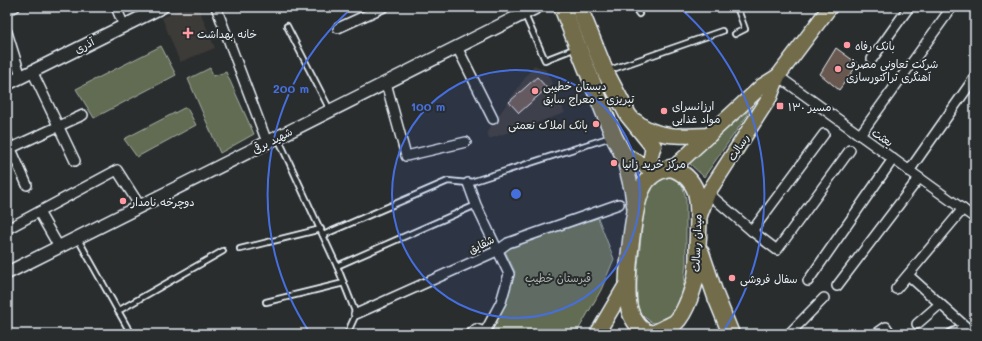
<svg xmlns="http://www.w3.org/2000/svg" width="982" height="341" font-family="Mali,'Playpen Sans Arabic',sans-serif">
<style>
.built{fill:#3d3a38}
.green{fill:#626c53;stroke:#a5aea6}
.building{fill:#695950;stroke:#e8f1f8}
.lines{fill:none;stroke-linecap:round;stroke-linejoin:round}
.lane-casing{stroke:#e8f1f8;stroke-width:8}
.street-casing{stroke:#e8f1f8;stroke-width:12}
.secondary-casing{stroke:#e8f1f8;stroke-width:15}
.primary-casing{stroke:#e8f1f8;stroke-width:17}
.highway-casing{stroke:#e8f1f8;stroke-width:19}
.lane{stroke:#2a2d2e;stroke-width:4.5}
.street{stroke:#2a2d2e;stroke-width:9}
.secondary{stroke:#2a2d2e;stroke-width:12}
.primary{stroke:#726c4b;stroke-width:14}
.highway{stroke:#726c4b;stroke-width:16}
.ring{fill:none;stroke:#466fde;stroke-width:2}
.poi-dot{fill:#ff9aa2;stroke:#2a2d2e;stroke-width:1.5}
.labels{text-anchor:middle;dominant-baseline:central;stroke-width:4;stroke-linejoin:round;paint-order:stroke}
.poi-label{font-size:11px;fill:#e8f1f8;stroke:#2a2d2e;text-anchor:start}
.street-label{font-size:11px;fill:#e8f1f8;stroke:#2a2d2e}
.park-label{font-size:11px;fill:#acb5ae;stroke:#2a2d2e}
.centre{fill:#466fde;stroke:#2a2d2e;stroke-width:2}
.ring-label{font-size:12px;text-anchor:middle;font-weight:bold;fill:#466fde;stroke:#2a2d2e;stroke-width:4;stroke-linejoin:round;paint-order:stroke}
</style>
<rect width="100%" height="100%" fill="#2a2d2e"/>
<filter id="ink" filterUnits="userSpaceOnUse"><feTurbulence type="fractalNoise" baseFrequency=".025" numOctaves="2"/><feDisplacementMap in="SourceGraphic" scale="8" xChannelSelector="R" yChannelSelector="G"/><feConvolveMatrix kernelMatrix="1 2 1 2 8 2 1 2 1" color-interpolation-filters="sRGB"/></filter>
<g filter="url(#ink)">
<g class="built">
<polygon points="186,7 198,7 215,48 180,62 162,18"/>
<polygon points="534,65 546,70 565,113 489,139 487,132"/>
</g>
<g class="green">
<polygon points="161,46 176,75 94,118 76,89"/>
<polygon points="210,68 213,76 226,72 254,134 220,153 188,79"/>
<polygon points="753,107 704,177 688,162"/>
<polygon points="184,108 187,108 196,125 137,157 124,139"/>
<path d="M 670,176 C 681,183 684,187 686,200 L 686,263 L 683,292 L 676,310 L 669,317 L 655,323 L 651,322 L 639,313 L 637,301 L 637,276 L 644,209 L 650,189 L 661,177 Z"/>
<polygon points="598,218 614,259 601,290 576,334 490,334 489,332 504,302 515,272 504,249"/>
</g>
<g class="building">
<polygon points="836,48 858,64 839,90 820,74"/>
<polygon points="537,77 547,88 519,113 509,102"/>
</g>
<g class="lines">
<defs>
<g id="lane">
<polyline points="634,7 639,14"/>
<polyline points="524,13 545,60 576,48"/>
<polyline points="287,26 330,110"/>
<polyline points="735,34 745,29 737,7"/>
<polyline points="607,71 722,31"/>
<polyline points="278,138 337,266 356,314 347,334"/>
<polyline points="323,235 448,181 468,183 611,137"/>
<polyline points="78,239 131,334"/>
<polyline points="240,249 321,229"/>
<polyline points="337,266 476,205"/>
<polyline points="266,302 344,283"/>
<polyline points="118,311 223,251"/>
</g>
<g id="street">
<polyline points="116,7 124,26"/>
<polyline points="216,7 267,142"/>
<polyline points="7,10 15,7"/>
<polyline points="338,28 384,7"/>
<polyline points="7,32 21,77"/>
<polyline points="457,47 493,119"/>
<polyline points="872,59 909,7"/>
<polyline points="32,71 75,161"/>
<polyline points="778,76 975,218"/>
<polyline points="386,83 406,156 466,142"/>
<polyline points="860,135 952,7"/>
<polyline points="7,140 27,185"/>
<polyline points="11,148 83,115"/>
<polyline points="909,171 975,77"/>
<polyline points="468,183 476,205 509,274 501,302 485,332 486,334"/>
<polyline points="708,193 752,231 824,134"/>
<polyline points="39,212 59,247"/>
<polyline points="7,229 117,170 140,206"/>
<polyline points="752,231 777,250 850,150"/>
<polyline points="908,275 966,327 951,334"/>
<polyline points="808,281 893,159"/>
<polyline points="837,286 919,178"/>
<polyline points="896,289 963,209"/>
<polyline points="356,314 497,251 508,243 619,204"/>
<polyline points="917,324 940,304"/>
<polyline points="471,334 476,329 485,332"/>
<polyline points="789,334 824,298"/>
<polyline points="876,334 886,327 891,334"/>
</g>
<g id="secondary">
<polyline points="7,84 162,7"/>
<polyline points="7,273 537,7"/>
</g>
<g id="primary">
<path d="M 636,121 C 656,139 684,136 710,135"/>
<polyline points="623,154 632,191 635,212"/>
<polyline points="623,154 645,166 650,162 653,146"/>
<polyline points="672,169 762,86 778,76"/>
<polyline points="699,218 708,193 770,97 778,76 830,7"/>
<polyline points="597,334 627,283"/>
</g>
<g id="highway">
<polyline points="562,7 614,137 623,154"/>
<polyline points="579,7 605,71 628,115 653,146"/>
<path d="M 670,168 C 682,171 692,180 696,192 C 700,207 698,223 698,237 C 697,247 698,258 697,268 C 696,283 686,313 675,323 C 672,325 669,326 667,327 C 661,330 656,334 650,333 C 640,331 633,320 630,311 C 623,291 633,208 642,189 C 647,177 658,170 670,168 Z"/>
<polyline points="701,253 716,297 731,334"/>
</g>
</defs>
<use href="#lane" class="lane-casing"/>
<use href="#street" class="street-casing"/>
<use href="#secondary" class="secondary-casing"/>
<use href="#primary" class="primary-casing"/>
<use href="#highway" class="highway-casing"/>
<use href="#lane" class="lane"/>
<use href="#street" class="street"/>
<use href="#secondary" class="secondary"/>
<use href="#primary" class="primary"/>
<use href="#highway" class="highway"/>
</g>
</g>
<circle cx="516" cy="194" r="124" fill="#466fde" fill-opacity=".12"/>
<g class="ring">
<circle cx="516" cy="194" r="124"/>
<path d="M310 333A248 248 0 0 1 352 8M680 8A248 248 0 0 1 722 333"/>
</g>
<g class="poi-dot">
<path d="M186 27h4v4h4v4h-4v4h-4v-4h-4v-4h4z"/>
<circle cx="847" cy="45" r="4"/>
<circle cx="838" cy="69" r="4"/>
<circle cx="535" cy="91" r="4"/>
<rect x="776" y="102" width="8" height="8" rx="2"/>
<circle cx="664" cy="111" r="4"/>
<circle cx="596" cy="124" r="4"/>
<circle cx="614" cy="163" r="4"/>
<circle cx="123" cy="201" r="4"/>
<circle cx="732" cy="278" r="4"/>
</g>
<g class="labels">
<g class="poi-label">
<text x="197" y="33">خانه بهداشت</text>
<text x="855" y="45">بانک رفاه</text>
<text x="846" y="63">شرکت تعاونی مصرف<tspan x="846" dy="13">آهنگری تراکتورسازی</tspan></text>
<text x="543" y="85">دبستان خطیبی<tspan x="543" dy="13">تبریزی - معراج سابق</tspan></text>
<text x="672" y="105">ارزانسرای<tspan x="672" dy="13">مواد غذایی</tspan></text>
<text x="788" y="106">مسیر ۱۳۰</text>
<text x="588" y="124" text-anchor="end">بانک املاک نعمتی</text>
<text x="622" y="163">مرکز خرید زانیا</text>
<text x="131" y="201">دوچرخه نامدار</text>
<text x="740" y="278">سفال فروشی</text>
</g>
<g class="street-label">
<text transform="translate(84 45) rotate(-27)">آذری</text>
<text transform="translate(883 137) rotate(35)">بعثت</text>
<text transform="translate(272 140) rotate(-27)">شهید برقی</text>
<text transform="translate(738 147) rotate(-57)">رسالت</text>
<text transform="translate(696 243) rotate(-88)">میدان رسالت</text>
<text transform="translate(481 244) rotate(-26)">شقایق</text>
</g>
<g class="park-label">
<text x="558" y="277">قبرستان خطیب</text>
</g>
</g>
<circle cx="516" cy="194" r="6" class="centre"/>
<g class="ring-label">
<text x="291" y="93">200 m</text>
<text x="428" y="111">100 m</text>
</g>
<rect width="982" height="341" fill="none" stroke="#2a2d2e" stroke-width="24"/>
<rect x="12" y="12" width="958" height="317" fill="none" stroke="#e8f1f8" stroke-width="1.5" filter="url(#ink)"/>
</svg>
